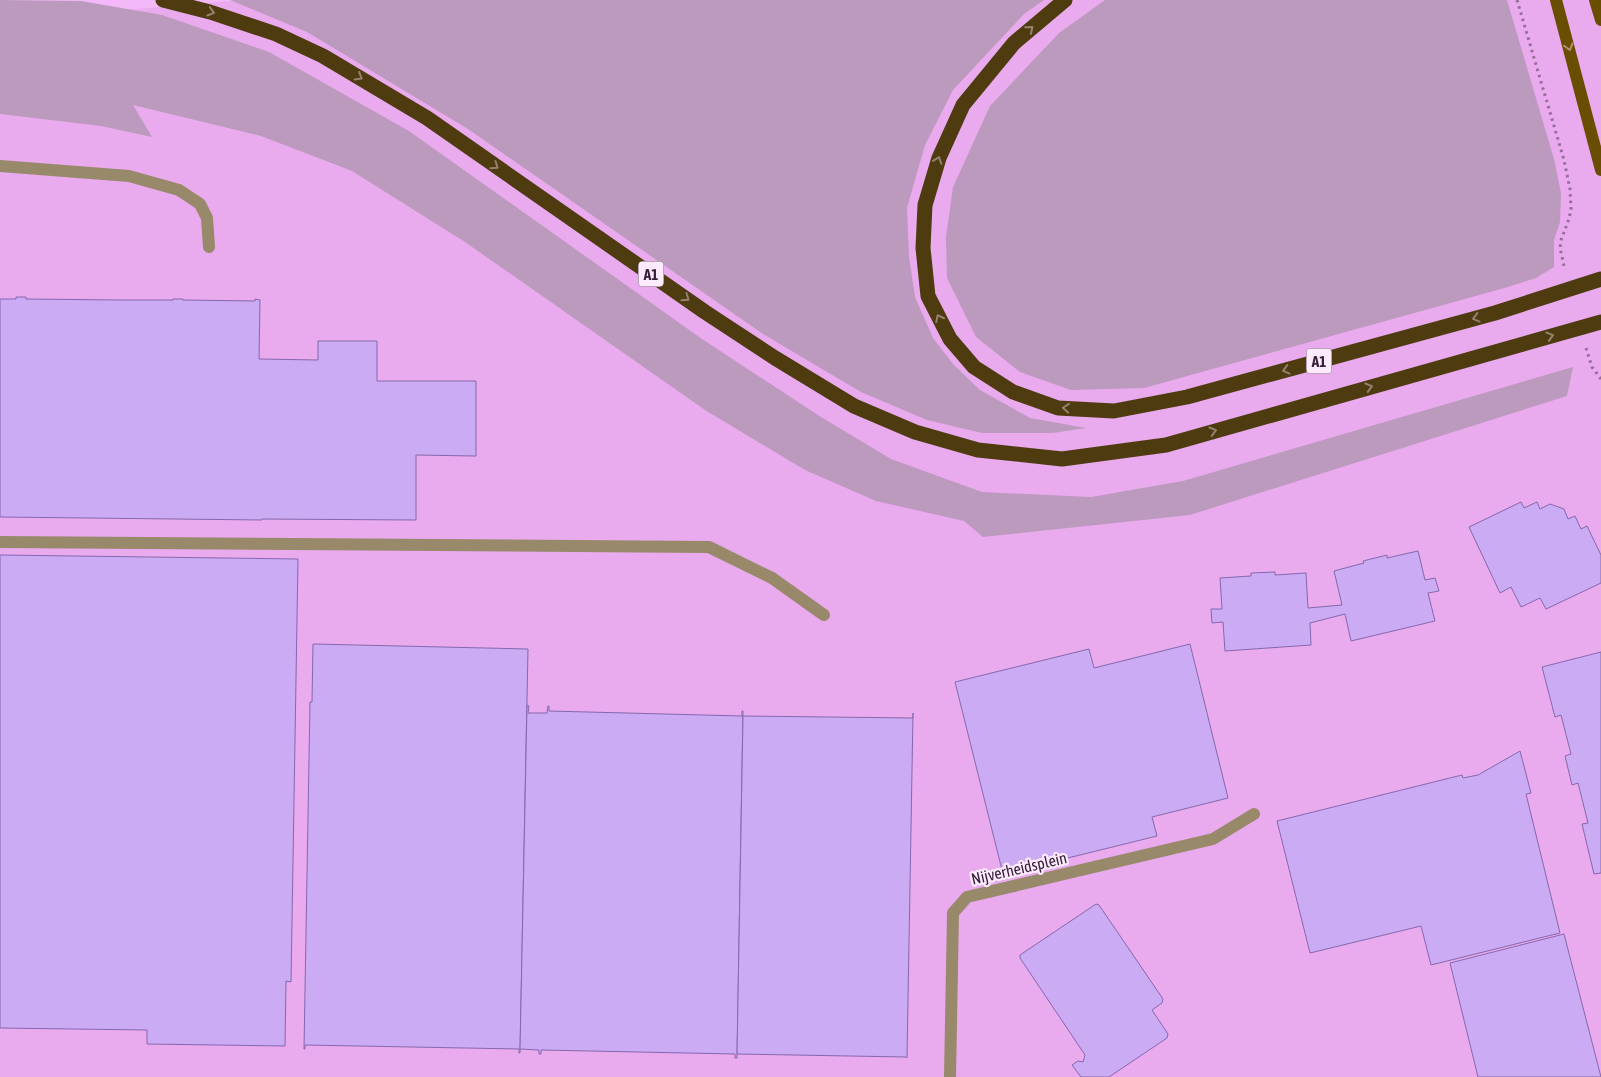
<svg xmlns="http://www.w3.org/2000/svg" width="1601" height="1077" font-family="'Asap Condensed',sans-serif">
<style>
.built{fill:#e9aaee}
.green{fill:#bc9abe}
.building{fill:#cbabf4;stroke:#8668ac}
.lines{fill:none;stroke-linecap:round;stroke-linejoin:round}
.path{stroke:#966d99;stroke-width:3;stroke-dasharray:2.5 4;stroke-linecap:butt}
.minor{stroke:#98896a;stroke-width:12}
.major{stroke:#694d00;stroke-width:12}
.highway{stroke:#4e3b10;stroke-width:15}
.oneway{stroke:#94816f}
.oneway2{stroke:#ab9472}
.labels{text-anchor:middle;dominant-baseline:central;stroke-width:4.5;stroke-linejoin:round;paint-order:stroke}
.shield{fill:#fceafd;stroke:#725d73;stroke-width:1}
.shield-label{font-size:15px;font-weight:bold;fill:#372038}
.street-label{font-size:16px;fill:#372038;stroke:#fceafd}
</style>
<rect width="100%" height="100%" fill="#f3b8f8"/>
<polygon class="built" points="240,0 1601,0 1601,1077 0,1077 0,21"/>
<g class="green">
<polygon points="0,0 81,1 162,15 269,52 409,131 702,339 821,417 891,459 982,492 1091,497 1183,481 1573,367 1567,396 1190,515 983,537 964,521 876,501 805,470 705,410 465,242 352,171 261,136 133,105 152,137 101,126 0,114"/>
<polygon points="230,0 1044,0 1024,14 953,90 925,145 907,208 909,257 915,297 933,338 953,364 980,390 1030,418 1086,428 1053,433 982,433 927,420 861,392 763,334 468,129 307,32"/>
<polygon points="1105,0 1507,0 1554,159 1561,193 1560,222 1554,240 1554,267 1536,278 1501,289 1144,388 1071,390 1020,372 976,337 947,278 946,237 953,187 990,106 1059,33"/>
</g>
<g class="building">
<polygon points="16,297 26,297 26,299 119,300 173,300 173,299 183,299 183,300 255,301 255,299 260,300 259,359 318,360 318,341 377,341 377,381 476,381 476,456 416,455 416,520 262,519 262,520 0,517 0,299 16,299"/>
<polygon points="1521,502 1524,508 1537,502 1540,509 1550,504 1564,509 1568,519 1575,516 1581,529 1587,526 1601,555 1601,583 1546,609 1540,598 1521,607 1511,587 1500,593 1469,527"/>
<polygon points="1418,551 1425,580 1435,578 1439,591 1428,593 1435,621 1351,641 1345,614 1310,623 1311,645 1225,651 1223,622 1212,623 1211,609 1222,609 1220,578 1251,576 1251,573 1275,572 1275,575 1306,573 1308,608 1342,605 1334,571 1364,563 1363,561 1387,555 1387,558"/>
<polygon points="0,555 298,559 291,982 286,981 285,1046 147,1044 147,1030 0,1028"/>
<polygon points="313,644 528,649 520,1053 519,1053 519,1049 305,1045 305,1049 304,1049 310,702 312,702"/>
<polygon points="1190,644 1228,798 1152,817 1157,836 1003,874 955,682 1089,649 1094,668"/>
<polygon points="1601,652 1601,873 1594,874 1582,824 1588,823 1578,783 1572,785 1565,756 1571,754 1561,715 1555,717 1542,667"/>
<polygon points="527,705 529,706 528,713 547,713 548,706 549,706 549,711 742,716 742,711 743,711 737,1058 735,1058 735,1054 541,1050 541,1054 539,1054 539,1050 520,1049"/>
<polygon points="913,713 907,1058 906,1057 737,1054 743,716 913,718"/>
<polygon points="1520,751 1531,793 1526,794 1560,933 1431,965 1421,926 1310,953 1277,821 1462,775 1463,778 1478,775"/>
<polygon points="1096,904 1099,905 1163,999 1162,1003 1152,1010 1168,1034 1167,1038 1109,1077 1081,1077 1072,1065 1078,1061 1083,1062 1085,1055 1020,958 1020,955"/>
<polygon points="1564,934 1601,1077 1478,1077 1450,963"/>
</g>
<g class="lines">
<g class="path">
<polyline points="1517,0 1564,160 1570,189 1571,209 1569,219 1561,240 1560,248 1565,270"/>
<polyline points="1586,348 1592,367 1601,379"/>
</g>
<g class="minor">
<polyline points="0,166 129,176 179,190 200,204 207,218 209,247"/>
<polyline points="0,542 709,547 772,578 824,615"/>
<polyline points="950,1077 953,913 967,897 1213,839 1254,814"/>
</g>
<g class="major">
<polyline points="1556,0 1601,170"/>
<polyline points="1595,0 1601,20"/>
</g>
<g class="highway">
<polyline points="163,0 210,12 276,34 323,56 427,118 705,312 775,358 854,406 915,432 978,450 1062,459 1166,445 1601,322"/>
<polyline points="1065,0 1014,43 963,105 939,158 925,205 923,248 928,296 950,339 974,367 1013,392 1058,408 1114,411 1187,397 1495,313 1601,279"/>
</g>
</g>
<defs><path id="oneway-chevron" d="M-2-3.5L2.5 0L-2 3.5" fill="none" stroke-width="1.6" stroke-linecap="round" stroke-linejoin="round" transform="scale(1.25)"/></defs>
<g class="oneway">
<use href="#oneway-chevron" transform="translate(211 12) rotate(17)"/>
<use href="#oneway-chevron" transform="translate(1030 29) rotate(-40)"/>
<use href="#oneway-chevron" transform="translate(359 77) rotate(31)"/>
<use href="#oneway-chevron" transform="translate(938 160) rotate(-71)"/>
<use href="#oneway-chevron" transform="translate(495 166) rotate(35)"/>
<use href="#oneway-chevron" transform="translate(686 298) rotate(35)"/>
<use href="#oneway-chevron" transform="translate(939 318) rotate(-117)"/>
<use href="#oneway-chevron" transform="translate(1476 318) rotate(165)"/>
<use href="#oneway-chevron" transform="translate(1550 336) rotate(-17)"/>
<use href="#oneway-chevron" transform="translate(1286 370) rotate(165)"/>
<use href="#oneway-chevron" transform="translate(1369 387) rotate(-16)"/>
<use href="#oneway-chevron" transform="translate(1066 408) rotate(-175)"/>
<use href="#oneway-chevron" transform="translate(1213 431) rotate(-16)"/>
</g>
<use class="oneway2" href="#oneway-chevron" transform="translate(1569 47) rotate(75)"/>
<g class="labels">
<g class="shield">
<rect x="638.5" y="261.5" width="25" height="25" rx="4"/>
<rect x="1306.5" y="348.5" width="25" height="25" rx="4"/>
</g>
<g class="shield-label">
<text x="651" y="274">A1</text>
<text x="1319" y="361">A1</text>
</g>
<g class="street-label">
<text transform="translate(1019 868) rotate(-13)">Nijverheidsplein</text>
</g>
</g>
</svg>
